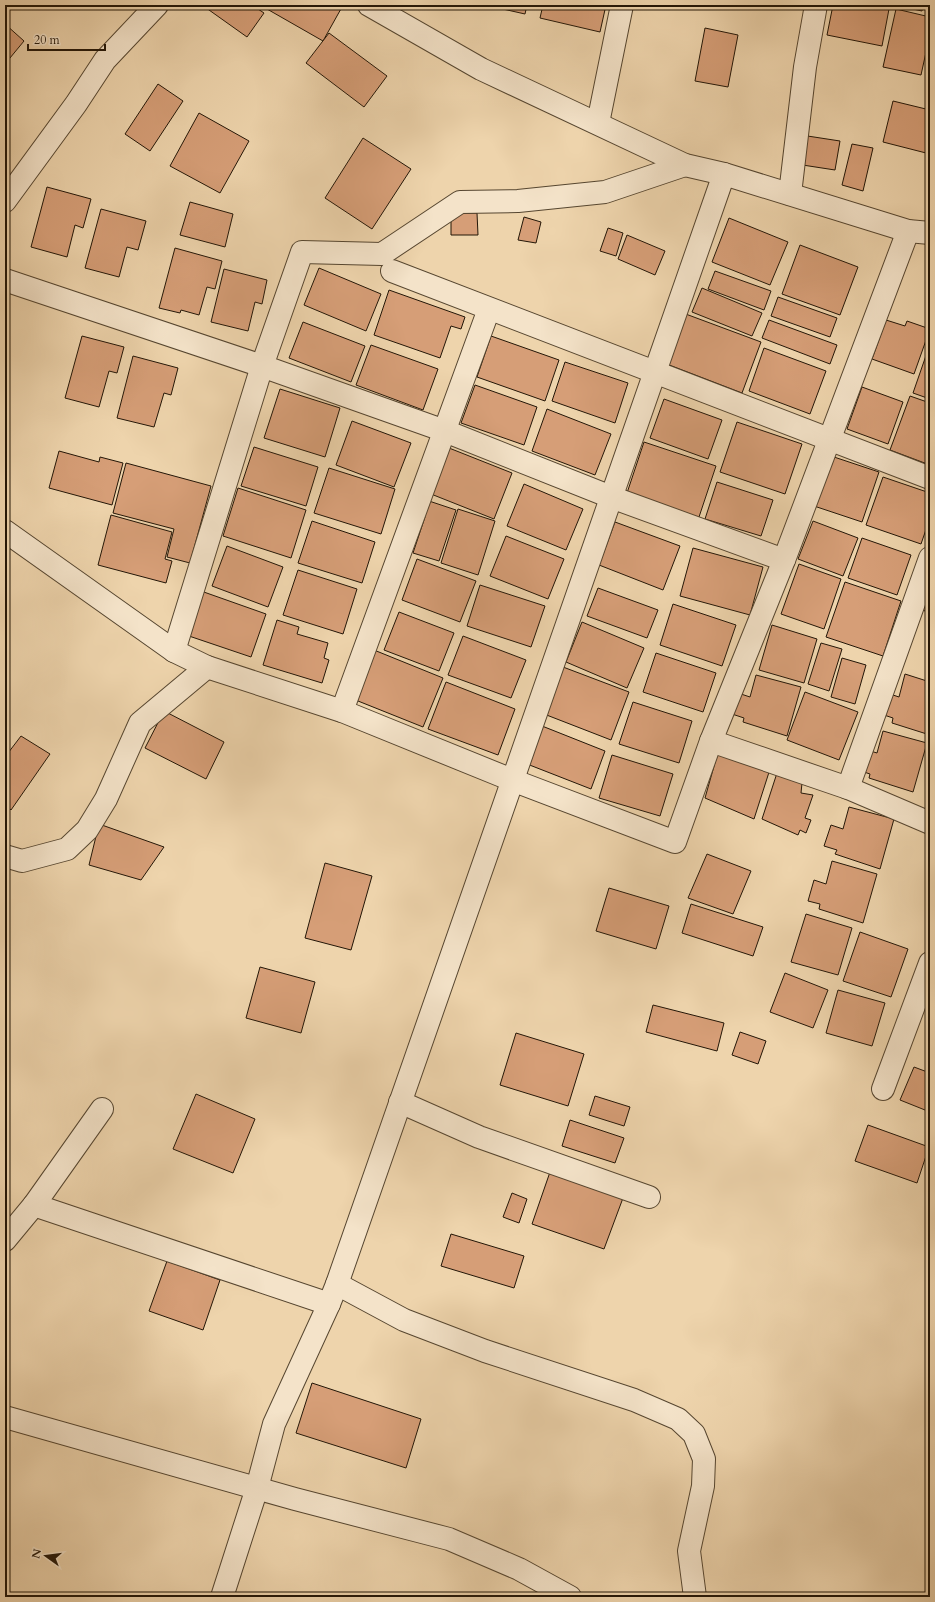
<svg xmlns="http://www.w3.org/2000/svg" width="935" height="1602" font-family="Cardo,serif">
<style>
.building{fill:#d69e77;stroke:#231607}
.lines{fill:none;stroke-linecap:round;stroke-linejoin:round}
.minor-casing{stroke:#564630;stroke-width:24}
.minor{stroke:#f4e3c9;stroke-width:22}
</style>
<rect width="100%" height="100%" fill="#eed4ac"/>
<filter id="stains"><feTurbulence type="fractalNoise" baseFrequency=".005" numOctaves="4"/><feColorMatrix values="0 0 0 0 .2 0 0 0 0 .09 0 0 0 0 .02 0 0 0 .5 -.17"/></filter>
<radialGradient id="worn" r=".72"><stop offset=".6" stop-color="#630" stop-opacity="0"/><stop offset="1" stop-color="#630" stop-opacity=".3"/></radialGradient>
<g class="building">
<polygon points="202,5 252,5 264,13 247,37"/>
<polygon points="260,5 339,5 342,7 323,41"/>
<polygon points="485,5 527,5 525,14"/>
<polygon points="543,5 606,5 600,32 540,18"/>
<polygon points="833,5 870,5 889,9 882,46 827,35"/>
<polygon points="894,5 923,5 922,11"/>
<polygon points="896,9 930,17 930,34 921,75 883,67"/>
<polygon points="5,24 24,41 5,64"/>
<polygon points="705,28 738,35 728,87 695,81"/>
<polygon points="329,33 387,76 364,107 306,63"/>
<polygon points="158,84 183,101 150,151 125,134"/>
<polygon points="893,101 930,110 930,154 883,142"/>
<polygon points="199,113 249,141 220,193 170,166"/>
<polygon points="801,135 840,141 835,170 796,164"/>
<polygon points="363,138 411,169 372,229 325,198"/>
<polygon points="852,144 873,148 863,191 842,185"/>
<polygon points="47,187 91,199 83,228 75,225 67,257 31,247"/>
<polygon points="190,202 233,214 225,247 180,235"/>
<polygon points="101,209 146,221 138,250 127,247 119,277 85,268"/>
<polygon points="451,213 477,213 478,235 451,235"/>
<polygon points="524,217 541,222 536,243 518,240"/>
<polygon points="729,218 788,242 770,285 712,262"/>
<polygon points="608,228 623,233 616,256 600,251"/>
<polygon points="627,235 665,251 655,275 618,259"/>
<polygon points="800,245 858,267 840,315 782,294"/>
<polygon points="175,248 222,261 215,289 207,287 199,315 181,310 180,313 159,308"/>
<polygon points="319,268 381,294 366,331 304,305"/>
<polygon points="224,269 267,280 262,304 255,302 248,331 211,322"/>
<polygon points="715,271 771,291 764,310 708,289"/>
<polygon points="702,288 762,313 752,336 692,312"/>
<polygon points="389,290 465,317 461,329 451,326 440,358 374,335"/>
<polygon points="778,297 837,318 830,337 771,316"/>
<polygon points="683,313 761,342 742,393 664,363"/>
<polygon points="769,320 837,345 830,364 762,338"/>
<polygon points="886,320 905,326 907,321 930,329 914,374 872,359"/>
<polygon points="303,322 365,346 351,382 289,358"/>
<polygon points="82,336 124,347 117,373 109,371 99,407 65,398"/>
<polygon points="491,336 559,360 545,401 477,377"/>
<polygon points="930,344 930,399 913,393"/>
<polygon points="371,345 438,369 423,410 356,385"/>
<polygon points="764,348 826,371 810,414 749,391"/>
<polygon points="133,356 178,368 171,395 164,393 154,427 117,418"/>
<polygon points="565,362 628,383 615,423 552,401"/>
<polygon points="475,385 537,407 524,445 461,423"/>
<polygon points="862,387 903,402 888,444 847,429"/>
<polygon points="280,389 340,408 325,457 264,438"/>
<polygon points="910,396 930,403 930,465 890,450"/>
<polygon points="664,399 722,420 708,459 650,438"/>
<polygon points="547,409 611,434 595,475 532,451"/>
<polygon points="352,421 411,443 394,487 336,465"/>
<polygon points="737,422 802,444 785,494 720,472"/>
<polygon points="644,442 716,466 698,520 626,496"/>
<polygon points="254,447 318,467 306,506 241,486"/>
<polygon points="449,448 512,473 494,519 431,494"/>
<polygon points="59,451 99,462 100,457 123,463 112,505 49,488"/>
<polygon points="831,456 879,472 862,522 814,506"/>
<polygon points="126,463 211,486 190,563 167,557 174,529 113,513"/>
<polygon points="329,468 395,489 381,534 314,513"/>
<polygon points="883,477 930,493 930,518 921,544 866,525"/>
<polygon points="717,482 773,500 761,536 705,519"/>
<polygon points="524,484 583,509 566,550 507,526"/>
<polygon points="238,488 306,510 291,558 223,536"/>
<polygon points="423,499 456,510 439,561 413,553 425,517 418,514"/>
<polygon points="458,509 495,521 478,575 441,563"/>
<polygon points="111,515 172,532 165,559 172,561 166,583 98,565"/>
<polygon points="312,521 375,542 362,583 298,563"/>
<polygon points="813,521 858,538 843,576 798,559"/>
<polygon points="615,522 680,546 663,590 599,565"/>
<polygon points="506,536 564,559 548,599 490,576"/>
<polygon points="862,538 911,555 897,595 848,578"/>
<polygon points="227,546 283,567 268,607 212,586"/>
<polygon points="693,548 763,567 750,615 680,596"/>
<polygon points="417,559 476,581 460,622 402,600"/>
<polygon points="799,564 841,579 824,629 781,614"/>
<polygon points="298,570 357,589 343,634 283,615"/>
<polygon points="845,582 901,601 883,656 826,637"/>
<polygon points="480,585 545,606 531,647 467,626"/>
<polygon points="598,588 658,610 647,638 587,616"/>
<polygon points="930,590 930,613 920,609"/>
<polygon points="201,591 266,614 251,657 186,635"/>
<polygon points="673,604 736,625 722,666 660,645"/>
<polygon points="399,612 454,633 439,671 384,650"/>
<polygon points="277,620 299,627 297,634 328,643 324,658 329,660 322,683 263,665"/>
<polygon points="582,622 644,648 627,688 566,662"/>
<polygon points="772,625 817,639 804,683 759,670"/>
<polygon points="463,636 526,660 511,698 448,675"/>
<polygon points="821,643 842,649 829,691 808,684"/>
<polygon points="369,648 443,678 423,727 348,697"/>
<polygon points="656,653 716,673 703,712 643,692"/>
<polygon points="842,658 866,665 855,704 831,697"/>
<polygon points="563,667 629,692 611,740 544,714"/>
<polygon points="905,674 930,682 930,735 892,723 893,718 881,714 887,693 899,697"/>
<polygon points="756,675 801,687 787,736 743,722 744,718 732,714 738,693 750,697"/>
<polygon points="446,682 515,709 498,755 428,729"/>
<polygon points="805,692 858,712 839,760 787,740"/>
<polygon points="633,702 692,721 679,763 619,744"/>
<polygon points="164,711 224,742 206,779 145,748"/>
<polygon points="542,726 605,751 591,789 527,764"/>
<polygon points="883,731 927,743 913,792 869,778 870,774 858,770 864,749 877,753"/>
<polygon points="21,736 50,754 11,810 5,804 5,757"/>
<polygon points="720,745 771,766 754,819 705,798"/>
<polygon points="612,755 673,774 660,816 599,798"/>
<polygon points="777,773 802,783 801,793 813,795 805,818 811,820 806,833 800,830 798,835 762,819"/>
<polygon points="849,807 894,819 880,869 835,854 837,850 824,846 831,825 843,829"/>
<polygon points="99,824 164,847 141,880 89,865"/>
<polygon points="707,854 751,871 733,914 688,898"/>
<polygon points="832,861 877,874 863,923 819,909 820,904 808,901 814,880 826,884"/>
<polygon points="325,863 372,876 351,950 305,938"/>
<polygon points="609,888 669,906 656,949 596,931"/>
<polygon points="691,904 763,927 753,956 682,933"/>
<polygon points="806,914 852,928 838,975 791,962"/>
<polygon points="860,932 908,949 891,997 843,981"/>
<polygon points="260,967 315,982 301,1033 246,1018"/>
<polygon points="785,973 828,990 813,1028 770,1012"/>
<polygon points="838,990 885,1003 872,1046 826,1033"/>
<polygon points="653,1005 724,1023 717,1051 646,1032"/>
<polygon points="740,1032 766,1041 758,1064 732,1055"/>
<polygon points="516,1033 584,1054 568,1106 500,1085"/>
<polygon points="914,1067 930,1073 930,1112 900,1100"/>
<polygon points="196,1094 255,1119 233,1173 173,1149"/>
<polygon points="595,1096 630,1107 624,1126 589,1115"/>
<polygon points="570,1120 624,1138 615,1163 562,1146"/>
<polygon points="868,1125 929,1147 917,1183 855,1161"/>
<polygon points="550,1172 623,1198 604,1249 532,1224"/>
<polygon points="512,1193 527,1199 519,1223 503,1217"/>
<polygon points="451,1234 524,1256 514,1288 441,1266"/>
<polygon points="167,1261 220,1280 203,1330 149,1311"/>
<polygon points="312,1383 421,1419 406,1468 296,1433"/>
</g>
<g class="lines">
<defs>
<g id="minor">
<polyline points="369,5 481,69 685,165 724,174 908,231 930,233"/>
<polyline points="598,123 622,5"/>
<polyline points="790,194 805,67 816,5"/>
<polyline points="5,201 76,104 105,60 157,5"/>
<polyline points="392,271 930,478"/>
<polyline points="5,280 262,366 445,431 611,497 784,560"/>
<polyline points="5,531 174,651 207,667 342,711 512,780 675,842 711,741 784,560 908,231"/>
<polyline points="174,651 262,366 302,252 382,254 460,202 518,201 605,192 685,165"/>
<polyline points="342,711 489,309"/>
<polyline points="711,741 848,788 930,823"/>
<polyline points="848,788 930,558"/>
<polyline points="5,856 22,861 67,849 87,830 106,799 140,723 207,667"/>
<polyline points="883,1089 930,963"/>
<polyline points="400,1102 479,1137 649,1197"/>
<polyline points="34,1205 329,1304"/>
<polyline points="5,1240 34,1205 102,1109"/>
<polyline points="337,1284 404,1320 485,1351 634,1400 678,1419 694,1434 704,1459 703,1486 689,1551 695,1597"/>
<polyline points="5,1417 295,1499 449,1539 519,1569 570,1597"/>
<polyline points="222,1597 257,1488 274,1424 329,1304 337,1284 724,174"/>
</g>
</defs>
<use href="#minor" class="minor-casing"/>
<use href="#minor" class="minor"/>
</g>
<rect width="935" height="1602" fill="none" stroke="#eed4ac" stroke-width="20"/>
<rect x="6" y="6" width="923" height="1590" fill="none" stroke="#231607" stroke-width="2"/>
<rect x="10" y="10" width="915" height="1582" fill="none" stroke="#231607"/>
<g transform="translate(46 1556) rotate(284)" stroke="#f4e3c9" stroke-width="3" paint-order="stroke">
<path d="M0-3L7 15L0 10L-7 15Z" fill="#231607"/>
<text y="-6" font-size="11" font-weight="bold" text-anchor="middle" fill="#231607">N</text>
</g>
<path d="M28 44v6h77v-6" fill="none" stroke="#231607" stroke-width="2"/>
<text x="34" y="44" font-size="12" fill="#231607" stroke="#f4e3c9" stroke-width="3" paint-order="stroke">20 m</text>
<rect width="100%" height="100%" filter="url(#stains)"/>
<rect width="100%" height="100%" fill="url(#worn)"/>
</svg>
